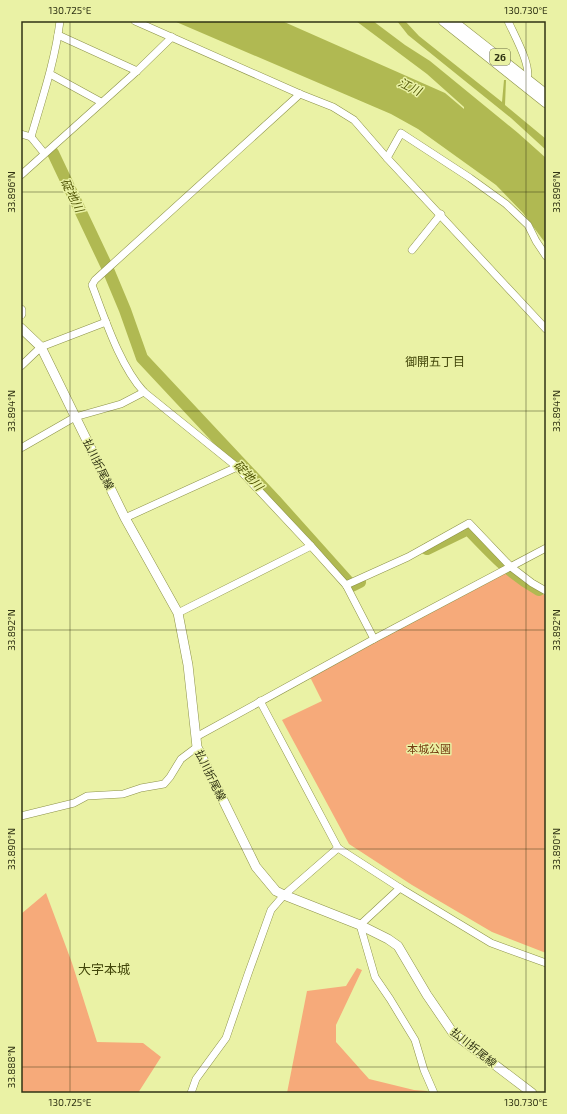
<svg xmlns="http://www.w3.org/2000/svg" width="567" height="1114" font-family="'Exo 2','Noto Sans JP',sans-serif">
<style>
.green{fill:#f6aa7a}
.water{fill:#b0b952}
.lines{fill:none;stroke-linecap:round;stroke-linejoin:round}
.river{stroke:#b0b952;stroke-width:12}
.minor-casing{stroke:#8c9249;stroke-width:8}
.major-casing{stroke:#8c9249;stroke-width:10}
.minor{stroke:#fff;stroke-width:7}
.major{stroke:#fff;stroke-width:9}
.ticks{fill:none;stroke:#303314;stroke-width:1;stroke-opacity:0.45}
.labels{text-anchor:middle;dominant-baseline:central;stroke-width:3;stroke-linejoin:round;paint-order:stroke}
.shield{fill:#eaf2a5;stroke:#686c40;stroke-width:1}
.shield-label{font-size:10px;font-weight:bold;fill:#303314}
.street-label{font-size:11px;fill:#303314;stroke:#eaf2a5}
.park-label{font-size:11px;fill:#743c12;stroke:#eaf2a5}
.water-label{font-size:12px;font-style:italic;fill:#525707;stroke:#eaf2a5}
.neighbourhood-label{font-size:12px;fill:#42460a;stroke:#eaf2a5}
.quarter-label{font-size:13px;fill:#42460a;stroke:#eaf2a5}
.neatline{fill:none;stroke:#303314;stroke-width:1.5}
.ticks-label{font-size:10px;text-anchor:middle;fill:#303314}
</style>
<rect width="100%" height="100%" fill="#eaf2a5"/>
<g class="green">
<polygon points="507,571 519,580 546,596 546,953 492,932 412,885 349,844 282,720 322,701 310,677"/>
<polygon points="46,893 72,963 97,1042 143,1043 161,1057 138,1093 21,1093 21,914"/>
<polygon points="357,968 362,970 336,1025 336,1042 369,1079 414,1090 427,1091 428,1093 287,1093 307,991 346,986"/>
</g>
<g class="water">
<polygon points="174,21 282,21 445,93 464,109 464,107 427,74 356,21 373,21 405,45 430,61 518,133 546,158 546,244 523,213 496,185 418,129 391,114"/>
<polygon points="397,21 405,21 419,36 502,102 504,80 506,80 505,105 546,139 546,150 511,118 408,35"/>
</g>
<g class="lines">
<g class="river">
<polyline points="53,153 107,267 125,310 142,358 275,500 352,586 360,582"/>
<path d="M 427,549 L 468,529 C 492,554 509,573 539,590"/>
</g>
<defs>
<g id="minor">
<polyline points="135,21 300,94 333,107 354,120 387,158 546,329"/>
<path d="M 508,21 C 514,35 534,69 526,82"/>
<polyline points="58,35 137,71"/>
<polyline points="50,74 101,102"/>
<path d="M 300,94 L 95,280 L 92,285 C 105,319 120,366 144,392 L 237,467 L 311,546 L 346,585 L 374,639"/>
<path d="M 21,134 L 31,137 C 42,99 55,61 60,21"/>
<polyline points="31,137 44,153"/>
<polyline points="387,158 401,133 470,178 506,204 528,225 536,241 546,256"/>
<polyline points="21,175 137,71 172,37"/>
<polyline points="412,250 441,214"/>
<polyline points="21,366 41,347 106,322"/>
<polyline points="21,448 75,417 121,404 144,392"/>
<polyline points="125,518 237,467"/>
<polyline points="346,585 408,557 469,523 511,567 532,583 546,591"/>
<polyline points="178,613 311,546"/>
<polyline points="260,701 338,848 400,888 491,943 546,963"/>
<polyline points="196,737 374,639 546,548"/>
<polyline points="21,816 74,803 87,796 123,794 141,788 164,784 170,777 181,759 197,747"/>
<polyline points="400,888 360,925 375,977 390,999 415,1040 424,1070 434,1093"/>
<polyline points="191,1093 196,1079 226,1038 248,974 271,910 284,895 338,848"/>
</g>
<g id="major">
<polyline points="443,21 546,103"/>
<polyline points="453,21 546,94"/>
<polyline points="21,310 21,314"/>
<polyline points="21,328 41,347 125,518 178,613 188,665 197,747 256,867 276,891 284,895 360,925 388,939 398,946 427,995 453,1033 532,1093"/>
</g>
</defs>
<use href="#minor" class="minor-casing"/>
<use href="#major" class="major-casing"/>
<use href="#minor" class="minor"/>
<use href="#major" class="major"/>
</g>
<path class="ticks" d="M 70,21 L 70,1093M 526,21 L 526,1093M 21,192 L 546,192M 21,411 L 546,411M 21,630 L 546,630M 21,849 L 546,849M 21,1067 L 546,1067"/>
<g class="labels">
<rect class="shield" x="490" y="49" width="20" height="16" rx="3"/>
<g class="shield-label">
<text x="500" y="57">26</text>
</g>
<g class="street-label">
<text transform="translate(99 464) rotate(64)">払川折尾線</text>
<text transform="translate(211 775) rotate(64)">払川折尾線</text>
<text transform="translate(474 1047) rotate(39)">払川折尾線</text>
</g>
<g class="park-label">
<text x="429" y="748">本城公園</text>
</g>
<g class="water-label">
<text transform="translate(410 86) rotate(26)">江川</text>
<text transform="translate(73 195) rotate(64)">碇地川</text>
<text transform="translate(249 475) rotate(47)">碇地川</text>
</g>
<g class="neighbourhood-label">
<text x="435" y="361">御開五丁目</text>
</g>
<g class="quarter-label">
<text x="104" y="969">大字本城</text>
</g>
</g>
<rect width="567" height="1114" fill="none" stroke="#eaf2a5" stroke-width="44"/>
<rect x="22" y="22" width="523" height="1070" class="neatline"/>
<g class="ticks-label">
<text x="70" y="14">130.725°E</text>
<text x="526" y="14">130.730°E</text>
<text transform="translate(11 192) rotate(-90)" y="4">33.896°N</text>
<text transform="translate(556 192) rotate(-90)" y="4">33.896°N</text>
<text transform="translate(11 411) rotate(-90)" y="4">33.894°N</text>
<text transform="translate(556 411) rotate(-90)" y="4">33.894°N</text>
<text transform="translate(11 630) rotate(-90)" y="4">33.892°N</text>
<text transform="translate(556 630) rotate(-90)" y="4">33.892°N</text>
<text transform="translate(11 849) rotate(-90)" y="4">33.890°N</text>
<text transform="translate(556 849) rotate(-90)" y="4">33.890°N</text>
<text transform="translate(11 1067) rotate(-90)" y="4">33.888°N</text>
<text x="70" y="1106">130.725°E</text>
<text x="526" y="1106">130.730°E</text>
</g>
</svg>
